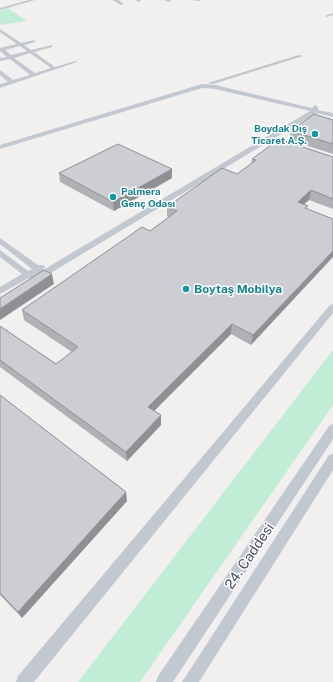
<svg xmlns="http://www.w3.org/2000/svg" width="333" height="682" font-family="'Public Sans',sans-serif">
<style>
.green{fill:#c1ecd5}
.lines{fill:none;stroke-linecap:round;stroke-linejoin:round}
.minor{fill:#c1c8d0;fill-rule:evenodd}
.wall{fill:#afb1b5}
.shaded-wall{fill:#8f9094}
.building{fill:#ccced3;stroke:#8f9094}
.culture-dot{fill:#0f9aa8;stroke:#fff;stroke-width:1.5}
.labels{text-anchor:middle;dominant-baseline:central;stroke-width:3;stroke-linejoin:round;paint-order:stroke}
.far-culture-label{font-size:10px;font-weight:bold;fill:#0d838f;stroke:#fff;text-anchor:end}
.culture-label{font-size:12px;font-weight:bold;fill:#0d838f;stroke:#fff;text-anchor:start}
.near-street-label{font-size:14px;fill:#48515b;stroke:#fff}
</style>
<rect width="100%" height="100%" fill="#f2efef"/>
<g class="green">
<polygon points="7,8 27,21 0,25 0,11"/>
<polygon points="333,350 333,405 140,682 78,682"/>
</g>
<g class="lines">
<g class="minor">
<polygon points="29,0 35,0 0,10 0,8"/>
<polygon points="113,0 118,0 124,4 121,5"/>
<polygon points="135,0 140,0 141,1 139,2"/>
<polygon points="164,0 170,0 171,1 169,2"/>
<polygon points="192,0 201,0 199,1"/>
<polygon points="333,13 333,15 327,17 325,16"/>
<path d="M 0,29 L 21,43 L 35,40 L 35,42 L 24,45 L 31,50 L 52,45 L 52,47 L 34,52 L 55,67 L 75,61 L 77,62 L 0,88 L 0,84 L 8,82 L 0,75 L 0,70 L 13,80 L 30,75 L 10,59 L 0,61 L 0,58 L 7,57 L 0,51 L 0,48 L 17,44 L 0,32 ZM 20,46 L 27,51 L 11,55 L 5,50 ZM 30,53 L 51,68 L 35,73 L 14,58 Z"/>
<polygon points="299,55 303,56 213,84 208,83"/>
<polygon points="202,84 215,85 312,108 315,105 318,107 318,110 333,113 333,117 316,113 39,280 36,281 29,278 0,294 0,287 22,274 0,257 0,250 28,271 32,269 0,244 0,238 38,265 44,265 45,267 43,270 310,111 215,89 202,88 0,149 0,145"/>
<polygon points="333,304 333,313 34,682 16,682 18,676 330,305"/>
<polygon points="333,424 333,439 173,682 156,682 158,676 329,426"/>
<polygon points="333,454 333,470 199,682 182,682 329,455"/>
</g>
</g>
<g class="wall">
<polygon points="333,120 333,154 289,140 291,131"/>
<polygon points="333,157 333,209 309,200 304,204 251,345 231,334 154,411 161,425 127,461 0,367 0,326 56,364 72,352 24,320 22,310 150,231 169,217 167,216 167,207 237,174 251,164 252,159"/>
<polygon points="172,169 172,178 114,211 60,182 59,173"/>
<polygon points="0,395 127,501 22,618 0,595 0,596"/>
</g>
<g class="shaded-wall">
<polygon points="172,169 172,178 114,211 113,202"/>
<polygon points="311,190 309,200 296,211 298,202"/>
<polygon points="333,251 333,257 251,345 253,335"/>
<polygon points="52,274 54,284 0,320 0,309"/>
<polygon points="232,324 231,334 149,416 148,407"/>
<polygon points="161,415 161,425 127,461 126,452"/>
<polygon points="126,492 127,501 22,618 18,612"/>
</g>
<g class="building">
<polygon points="314,114 333,120 333,144 291,131"/>
<polygon points="279,139 333,157 333,199 311,190 298,202 308,206 305,208 333,219 333,251 253,335 232,324 148,407 161,415 126,452 0,360 0,326 56,364 78,347 22,310 142,227 150,231 177,211 167,207 222,168 237,174 256,160 252,159"/>
<polygon points="118,144 172,169 113,202 59,173"/>
<polygon points="44,270 52,274 0,309 0,298"/>
<polygon points="0,395 126,492 18,612 0,593"/>
</g>
<g class="culture-dot">
<circle cx="315" cy="134" r="4"/>
<circle cx="113" cy="197" r="4"/>
<circle cx="186" cy="289" r="4"/>
</g>
<g class="labels">
<g class="far-culture-label">
<text x="307" y="128">Boydak Dış<tspan x="307" dy="12">Ticaret A.Ş.</tspan></text>
<text x="121" y="191" text-anchor="start">Palmera<tspan x="121" dy="12">Genç Odası</tspan></text>
</g>
<g class="culture-label">
<text x="194" y="289">Boytaş Mobilya</text>
</g>
<g class="near-street-label">
<text transform="translate(249 556) rotate(-56)">24. Caddesi</text>
</g>
</g>
</svg>
